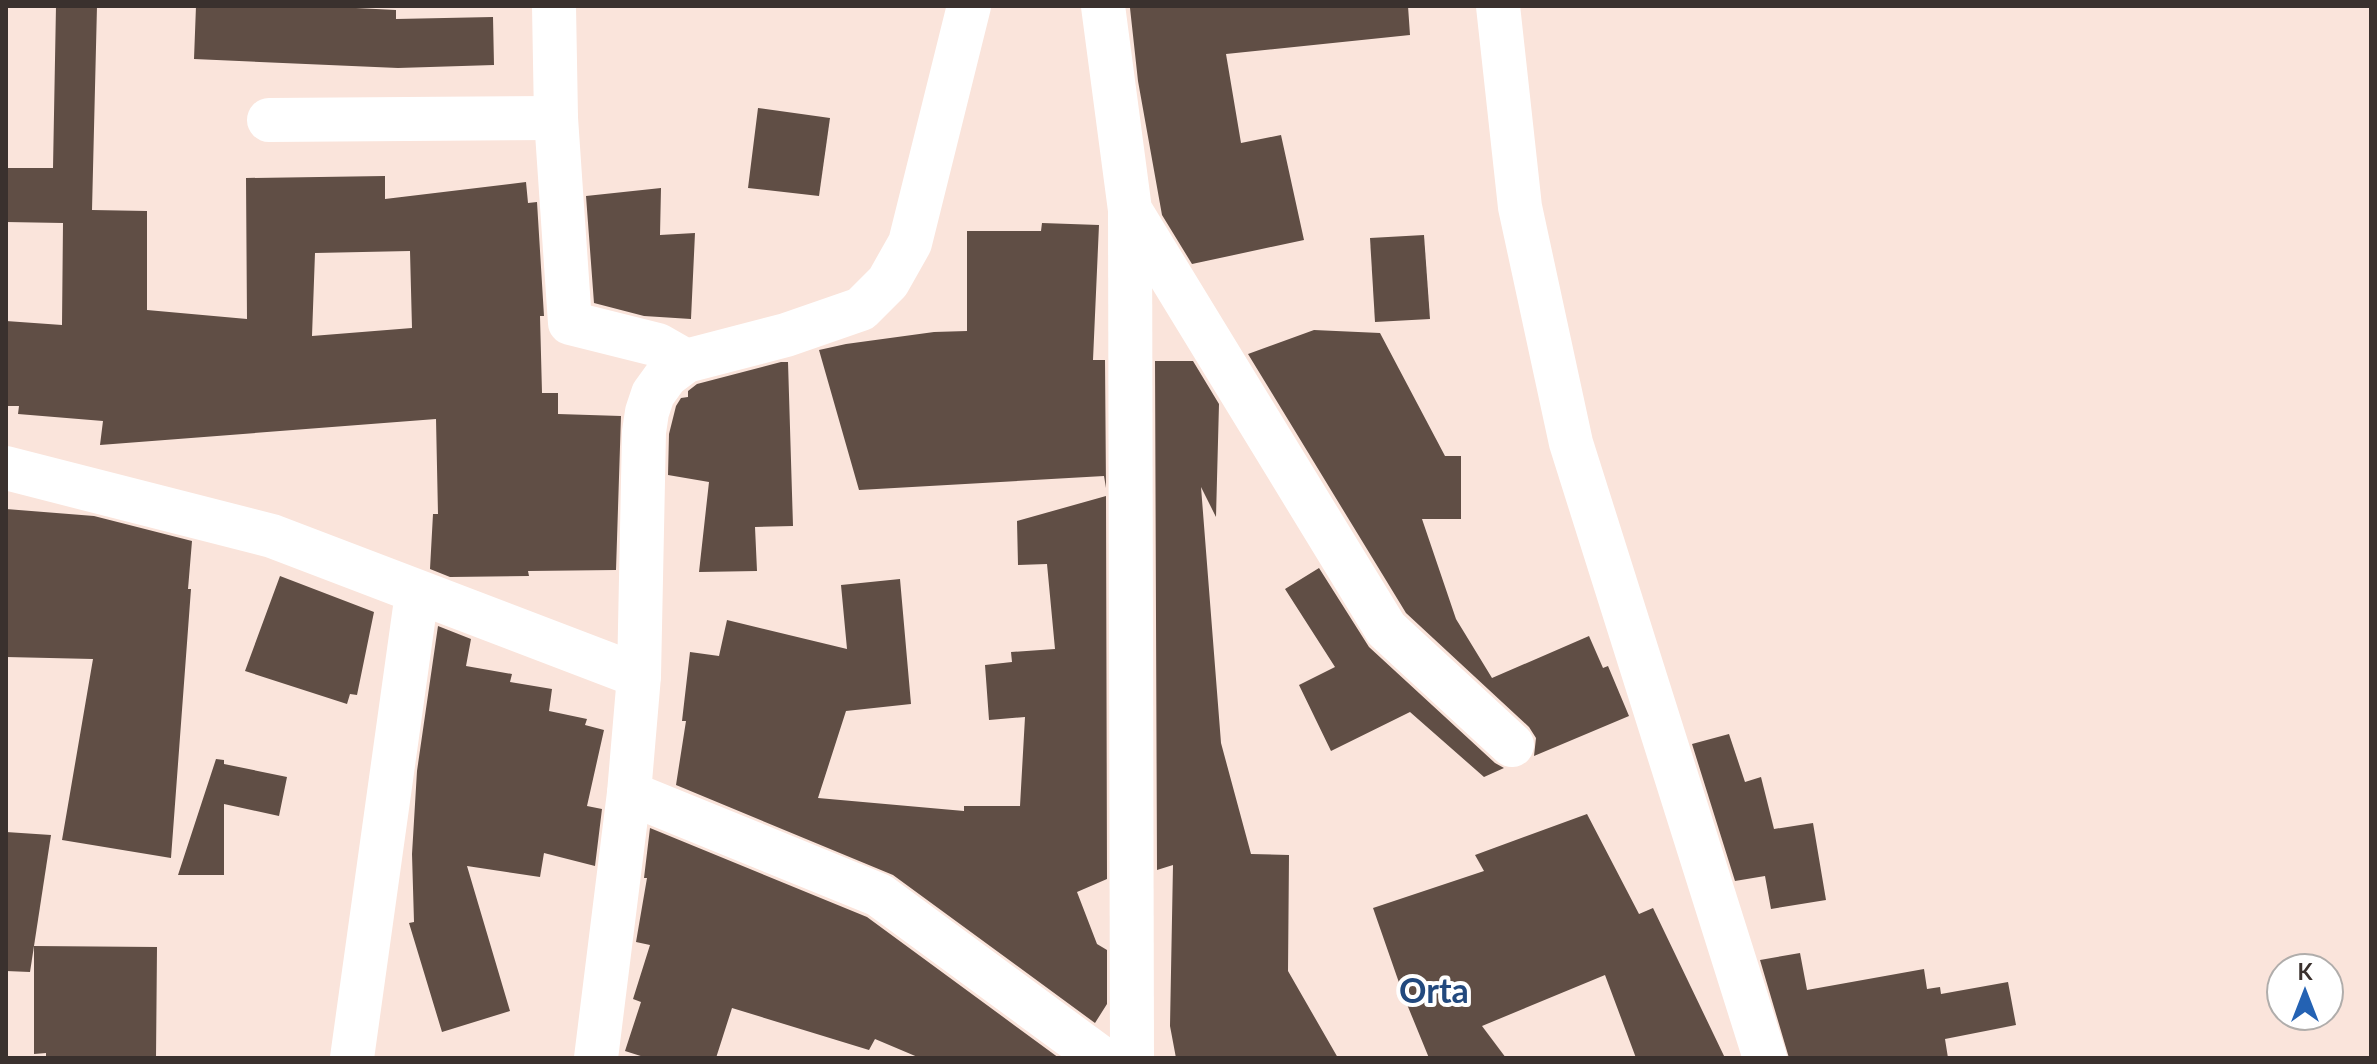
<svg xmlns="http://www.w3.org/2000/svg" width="2377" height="1064" font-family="Lato,sans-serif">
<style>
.building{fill:#604e45;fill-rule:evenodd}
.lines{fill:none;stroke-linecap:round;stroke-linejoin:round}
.minor{stroke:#fff;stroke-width:44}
.labels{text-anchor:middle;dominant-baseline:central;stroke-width:8;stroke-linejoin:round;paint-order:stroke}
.district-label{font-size:34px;font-weight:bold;fill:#22497e;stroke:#fff}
</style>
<rect width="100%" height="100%" fill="#fae4db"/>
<g class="building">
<path d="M 56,6 L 97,6 L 92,210 L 147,211 L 147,310 L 247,319 L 246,178 L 385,176 L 385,199 L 526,182 L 528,203 L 537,202 L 544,316 L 540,316 L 542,393 L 558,393 L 558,414 L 621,416 L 616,570 L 528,571 L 529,576 L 450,577 L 430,569 L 433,514 L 438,514 L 436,419 L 100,445 L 103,421 L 18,414 L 19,406 L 6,406 L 6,321 L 62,325 L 63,223 L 6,222 L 6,168 L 53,168 ZM 410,251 L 412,328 L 312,336 L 315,253 Z"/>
<polygon points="196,6 316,6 396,10 396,19 493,17 494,65 398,68 194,59"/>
<polygon points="1228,6 1408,6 1410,35 1226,54 1241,143 1281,135 1304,240 1192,264 1162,215 1138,81 1130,8 1228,8"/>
<polygon points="758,108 830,118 819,196 748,188"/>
<polygon points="661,188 660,235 695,233 691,319 644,316 594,303 586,196"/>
<polygon points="1042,223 1099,225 1093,360 1105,360 1106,488 1104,476 859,490 819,350 846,344 934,332 967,331 967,231 1041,231"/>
<polygon points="1424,235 1430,319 1375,322 1370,238"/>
<polygon points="1314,330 1380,333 1445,456 1461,456 1461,519 1422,519 1456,619 1492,678 1589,636 1603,668 1608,666 1629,716 1534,756 1536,738 1529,727 1406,613 1248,354"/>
<polygon points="1155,361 1193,361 1219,404 1216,517 1201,487 1221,743 1251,854 1289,855 1288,971 1338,1058 1176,1058 1170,1026 1173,865 1157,870"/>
<polygon points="781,362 788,362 793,526 755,527 757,571 699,572 709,482 668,475 669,434 676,406 681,398 688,397 688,391 697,384"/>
<polygon points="1106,496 1107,879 1077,892 1097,944 1107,950 1107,1004 1095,1023 893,875 676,785 686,721 682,721 690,652 719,656 727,620 847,649 841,585 900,579 911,704 846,711 818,798 964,811 964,806 1020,806 1025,717 989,720 985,665 1012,662 1011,652 1055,649 1047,564 1018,565 1017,521"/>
<polygon points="6,509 94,516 192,541 188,589 191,589 171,858 62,840 93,659 6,657"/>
<polygon points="1319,568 1369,647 1495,763 1504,768 1484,777 1410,712 1331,751 1299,685 1335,667 1285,589"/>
<polygon points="280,576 374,612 357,695 350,694 347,704 245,671"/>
<polygon points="438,626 471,639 466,666 512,674 510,682 552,689 549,711 587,719 585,725 604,730 587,806 602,809 595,866 544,853 540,877 467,866 510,1011 442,1032 409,923 414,922 412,854 417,771"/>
<polygon points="1729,734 1745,782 1761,777 1774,829 1813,823 1826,900 1771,909 1765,876 1735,881 1692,744"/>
<polygon points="216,759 224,760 224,764 287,777 279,816 224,804 224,875 178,875"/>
<polygon points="1587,814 1639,914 1653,908 1725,1058 1636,1058 1605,975 1482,1026 1506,1058 1429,1058 1404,997 1373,908 1484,871 1475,855"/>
<polygon points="650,828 867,917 1059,1058 920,1058 875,1039 869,1050 732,1008 716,1058 647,1058 625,1051 641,1002 633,999 650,945 636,942 647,878 644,878"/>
<polygon points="6,832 51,835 30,972 6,971"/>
<polygon points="34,946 157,947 156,1058 46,1058 46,1053 34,1054"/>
<polygon points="1800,953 1807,990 1924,969 1927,989 1940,987 1941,994 2008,982 2016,1025 1945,1039 1948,1058 1789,1058 1760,960"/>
</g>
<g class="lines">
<g class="minor">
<polyline points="554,6 556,118 570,323 658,345 686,361"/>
<polyline points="1103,6 1130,210 1386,629 1512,745"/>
<polyline points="1498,6 1520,207 1571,443 1765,1058"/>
<polyline points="269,120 556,118"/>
<polyline points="1130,210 1132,1058"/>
<polyline points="6,468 272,536 639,676"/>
<polyline points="629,793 879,895 1101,1058"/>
<polyline points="352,1058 417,593"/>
<polyline points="596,1058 629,793 639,676 644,432 647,412 653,394 666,376 686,361 786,335 861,309 888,282 910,243 969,6"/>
</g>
</g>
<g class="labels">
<g class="district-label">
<text x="1434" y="989">Orta</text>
</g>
</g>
<rect width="2377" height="1064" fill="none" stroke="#3a312e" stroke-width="16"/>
<g transform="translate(2305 992)"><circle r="38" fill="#ffffff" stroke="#b0adab" stroke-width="2"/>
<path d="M0-6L14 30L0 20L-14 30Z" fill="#2462b3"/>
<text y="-12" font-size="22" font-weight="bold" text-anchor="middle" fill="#3a312e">K</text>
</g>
</svg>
